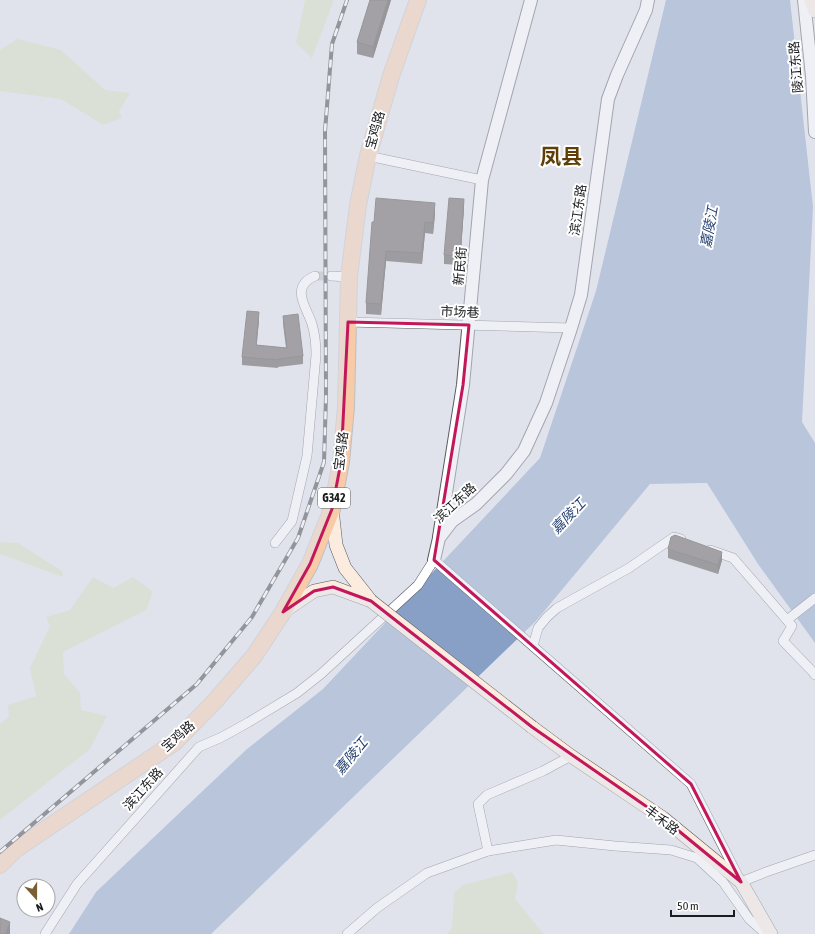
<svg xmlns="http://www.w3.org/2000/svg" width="815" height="934" font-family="'Asap Condensed','Noto Sans SC',sans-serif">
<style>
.green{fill:#d2dbbb}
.water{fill:#89a0c6}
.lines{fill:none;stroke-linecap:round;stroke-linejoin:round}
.minor-tunnel{stroke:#b9bbc3;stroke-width:9;stroke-dasharray:9 4.5;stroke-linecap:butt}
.minor-casing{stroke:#575a61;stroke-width:10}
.tertiary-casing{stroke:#575a61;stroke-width:14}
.secondary-casing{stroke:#575a61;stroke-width:14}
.trunk-casing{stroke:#bfbfc0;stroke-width:18}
.minor{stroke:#fff;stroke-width:9}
.tertiary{stroke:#fff;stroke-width:12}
.secondary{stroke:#fcebdf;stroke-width:13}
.trunk{stroke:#f7caa8;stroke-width:16}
.rail-casing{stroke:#343539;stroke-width:4}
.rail{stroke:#fff;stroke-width:2.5;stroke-dasharray:8;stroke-linecap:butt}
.secondary-bridge-casing{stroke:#575a61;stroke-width:14;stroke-linecap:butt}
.secondary-bridge{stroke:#fcebdf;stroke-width:13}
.wall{fill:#4d4644}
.shaded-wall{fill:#3f3937}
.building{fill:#5a514f;stroke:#3f3937}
.marked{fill:none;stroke:#c2185b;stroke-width:3;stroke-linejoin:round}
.labels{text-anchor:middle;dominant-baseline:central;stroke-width:4;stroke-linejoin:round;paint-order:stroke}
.shield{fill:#fff;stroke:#5f6062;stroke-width:1}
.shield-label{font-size:12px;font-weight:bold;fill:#1b1c1f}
.street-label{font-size:13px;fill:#1b1c1f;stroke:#fff}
.water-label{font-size:14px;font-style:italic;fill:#223f70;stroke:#fff}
.town-label{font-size:21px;font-weight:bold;fill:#5f3f06;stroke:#fff}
</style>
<rect width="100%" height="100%" fill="#e0e3ec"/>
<g class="green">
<polygon points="305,0 334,0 312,58 296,43"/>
<polygon points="17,39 61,50 105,90 130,93 119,111 122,118 103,125 61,99 0,91 0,50"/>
<polygon points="0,542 18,543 62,571 63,577 0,554"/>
<polygon points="93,577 113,588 133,577 153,592 146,610 63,652 64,674 80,693 81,710 107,716 90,749 0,820 0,724 9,717 8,705 36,696 30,668 50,626 46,617 70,610"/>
<polygon points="512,872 518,882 515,899 544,934 447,934 452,927 454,893 463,885"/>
</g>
<polygon class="water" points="666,0 790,0 813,207 802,422 815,443 815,643 758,564 707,483 650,484 536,621 211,934 69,934 96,892 247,749 323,689 540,458 596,291"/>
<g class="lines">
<polyline class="minor-tunnel" points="315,276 331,276"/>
<defs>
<g id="minor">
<polyline points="368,156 482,180"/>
<polyline points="331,276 349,277"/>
<polyline points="348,322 571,328"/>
<path d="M 275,543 L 292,521 L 307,456 L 316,355 C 316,344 315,334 312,324 C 307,308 289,287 315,276"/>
<polyline points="710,550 733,558 792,626 783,641 811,670 815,675"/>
<polyline points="787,620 815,598"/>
<polyline points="533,646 538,628 547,617 557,608 629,568 674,537 681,539"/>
<polyline points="488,851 478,804 487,795 543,771 571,756"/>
<polyline points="45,934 77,884 199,747 222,737 249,722 297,693 321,674 418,585 434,560 691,784 741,882 766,872 815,855"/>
<polyline points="347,934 377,908 427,873 488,851 556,840 615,846 671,850 697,858 723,882 749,919 766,934"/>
</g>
<g id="tertiary">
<polyline points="804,0 812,76 815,132"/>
<polyline points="439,537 463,385 482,180 531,0"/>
<polyline points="434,560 439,538 452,521 476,504 506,474 524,451 546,403 571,328 581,295 608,99 617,75 646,10 648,0"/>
</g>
<g id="secondary">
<polyline points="811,0 815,11"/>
<polyline points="283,612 314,591 333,587 371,601 345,568 336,545 332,509"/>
<polyline points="532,727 571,756 663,818 741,882 771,934"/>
</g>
<polyline id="trunk" points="0,865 16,849 175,742 215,701 254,656 283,612 310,564 332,509 341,462 346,407 349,277 358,205 368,156 391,76 418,0"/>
</defs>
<use href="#minor" class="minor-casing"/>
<use href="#tertiary" class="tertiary-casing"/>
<use href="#secondary" class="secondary-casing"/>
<use href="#trunk" class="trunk-casing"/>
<use href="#minor" class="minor"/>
<use href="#tertiary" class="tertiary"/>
<use href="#secondary" class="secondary"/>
<use href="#trunk" class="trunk"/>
<defs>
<polyline id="rail" points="0,852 197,684 252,617 298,538 324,462 326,397 325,131 332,44 347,0"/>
</defs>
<use href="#rail" class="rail-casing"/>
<use href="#rail" class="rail"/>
<defs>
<polyline id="secondary-bridge" points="371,601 532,727"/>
</defs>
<use href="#secondary-bridge" class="secondary-bridge-casing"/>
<use href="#secondary-bridge" class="secondary-bridge"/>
</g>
<g class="wall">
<polygon points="370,0 391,0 373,58 357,54 357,42"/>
<polygon points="464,207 460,265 444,264 444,255"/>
<polygon points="435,214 433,234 425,233 422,264 386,261 381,315 366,314 366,303 374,222"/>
<polygon points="283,316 303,356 303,364 278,367 278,368 242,365 242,357 259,320 256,345 286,348 283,324"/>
<polygon points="668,549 722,560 718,574 668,558"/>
</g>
<g class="shaded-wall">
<polygon points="388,0 391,0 373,58 373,47"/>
<polygon points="464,199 464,207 460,265 460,256"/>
<polygon points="435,203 435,214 433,234 433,223"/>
<polygon points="425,222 425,233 422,264 422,253"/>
<polygon points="386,251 386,261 381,315 381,304"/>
<polygon points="259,312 259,320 256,354 256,345"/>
<polygon points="722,552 722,560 718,574 718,565"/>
<polygon points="10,922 10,934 5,934"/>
</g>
<g class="building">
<polygon points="370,0 388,0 373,47 357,42"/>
<polygon points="376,198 435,203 433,223 425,222 422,253 386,251 381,304 366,303 372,222 374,222"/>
<polygon points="449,198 464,199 460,256 444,255"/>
<polygon points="247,311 259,312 256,345 287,348 283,316 298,314 303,356 278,359 278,360 242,357"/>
<polygon points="675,535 722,552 718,565 668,549 671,537"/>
<polygon points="0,918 10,922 5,934 0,934"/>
</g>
<path d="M0 0H815V934H0ZM 348,322 L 469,325 L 463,385 L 434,560 L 691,784 L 741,882 L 663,818 L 532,727 L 371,601 L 333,587 L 314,591 L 283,612 L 310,564 L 332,509 L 341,462 Z" fill="#e0e3ec" fill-opacity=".55" fill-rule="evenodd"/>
<path class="marked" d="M 348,322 L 469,325 L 463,385 L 434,560 L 691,784 L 741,882 L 663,818 L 532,727 L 371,601 L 333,587 L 314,591 L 283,612 L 310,564 L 332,509 L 341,462 Z"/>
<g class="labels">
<rect class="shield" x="318" y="488" width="32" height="20" rx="3"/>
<g class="shield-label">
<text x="334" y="498">G342</text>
</g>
<g class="street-label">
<text transform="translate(796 67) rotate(-95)">陵江东路</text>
<text transform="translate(375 130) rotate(-74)">宝鸡路</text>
<text transform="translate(578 210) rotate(-82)">滨江东路</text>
<text transform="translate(460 266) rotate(-85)">新民街</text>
<text transform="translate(460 312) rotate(2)">市场巷</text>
<text transform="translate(341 451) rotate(-83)">宝鸡路</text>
<text transform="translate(455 503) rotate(-43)">滨江东路</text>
<text transform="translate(178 736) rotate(-41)">宝鸡路</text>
<text transform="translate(143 789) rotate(-48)">滨江东路</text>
<text transform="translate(662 820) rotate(37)">丰禾路</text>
</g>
<g class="water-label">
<text transform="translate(709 227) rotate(-80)">嘉陵江</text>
<text transform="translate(568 516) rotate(-46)">嘉陵江</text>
<text transform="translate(351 756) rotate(-50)">嘉陵江</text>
</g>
<g class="town-label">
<text x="561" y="156">凤县</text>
</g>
</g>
<g transform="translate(36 898) rotate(159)"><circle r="19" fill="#ffffff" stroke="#a4a4a5"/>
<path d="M0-3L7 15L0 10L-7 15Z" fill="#7c5e33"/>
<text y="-6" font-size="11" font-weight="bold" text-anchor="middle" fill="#1b1c1f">N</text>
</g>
<path d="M671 910v6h63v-6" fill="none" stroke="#1b1c1f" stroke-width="2"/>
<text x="677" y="910" font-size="12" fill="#1b1c1f" stroke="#ffffff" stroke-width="3" paint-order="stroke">50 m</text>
</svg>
